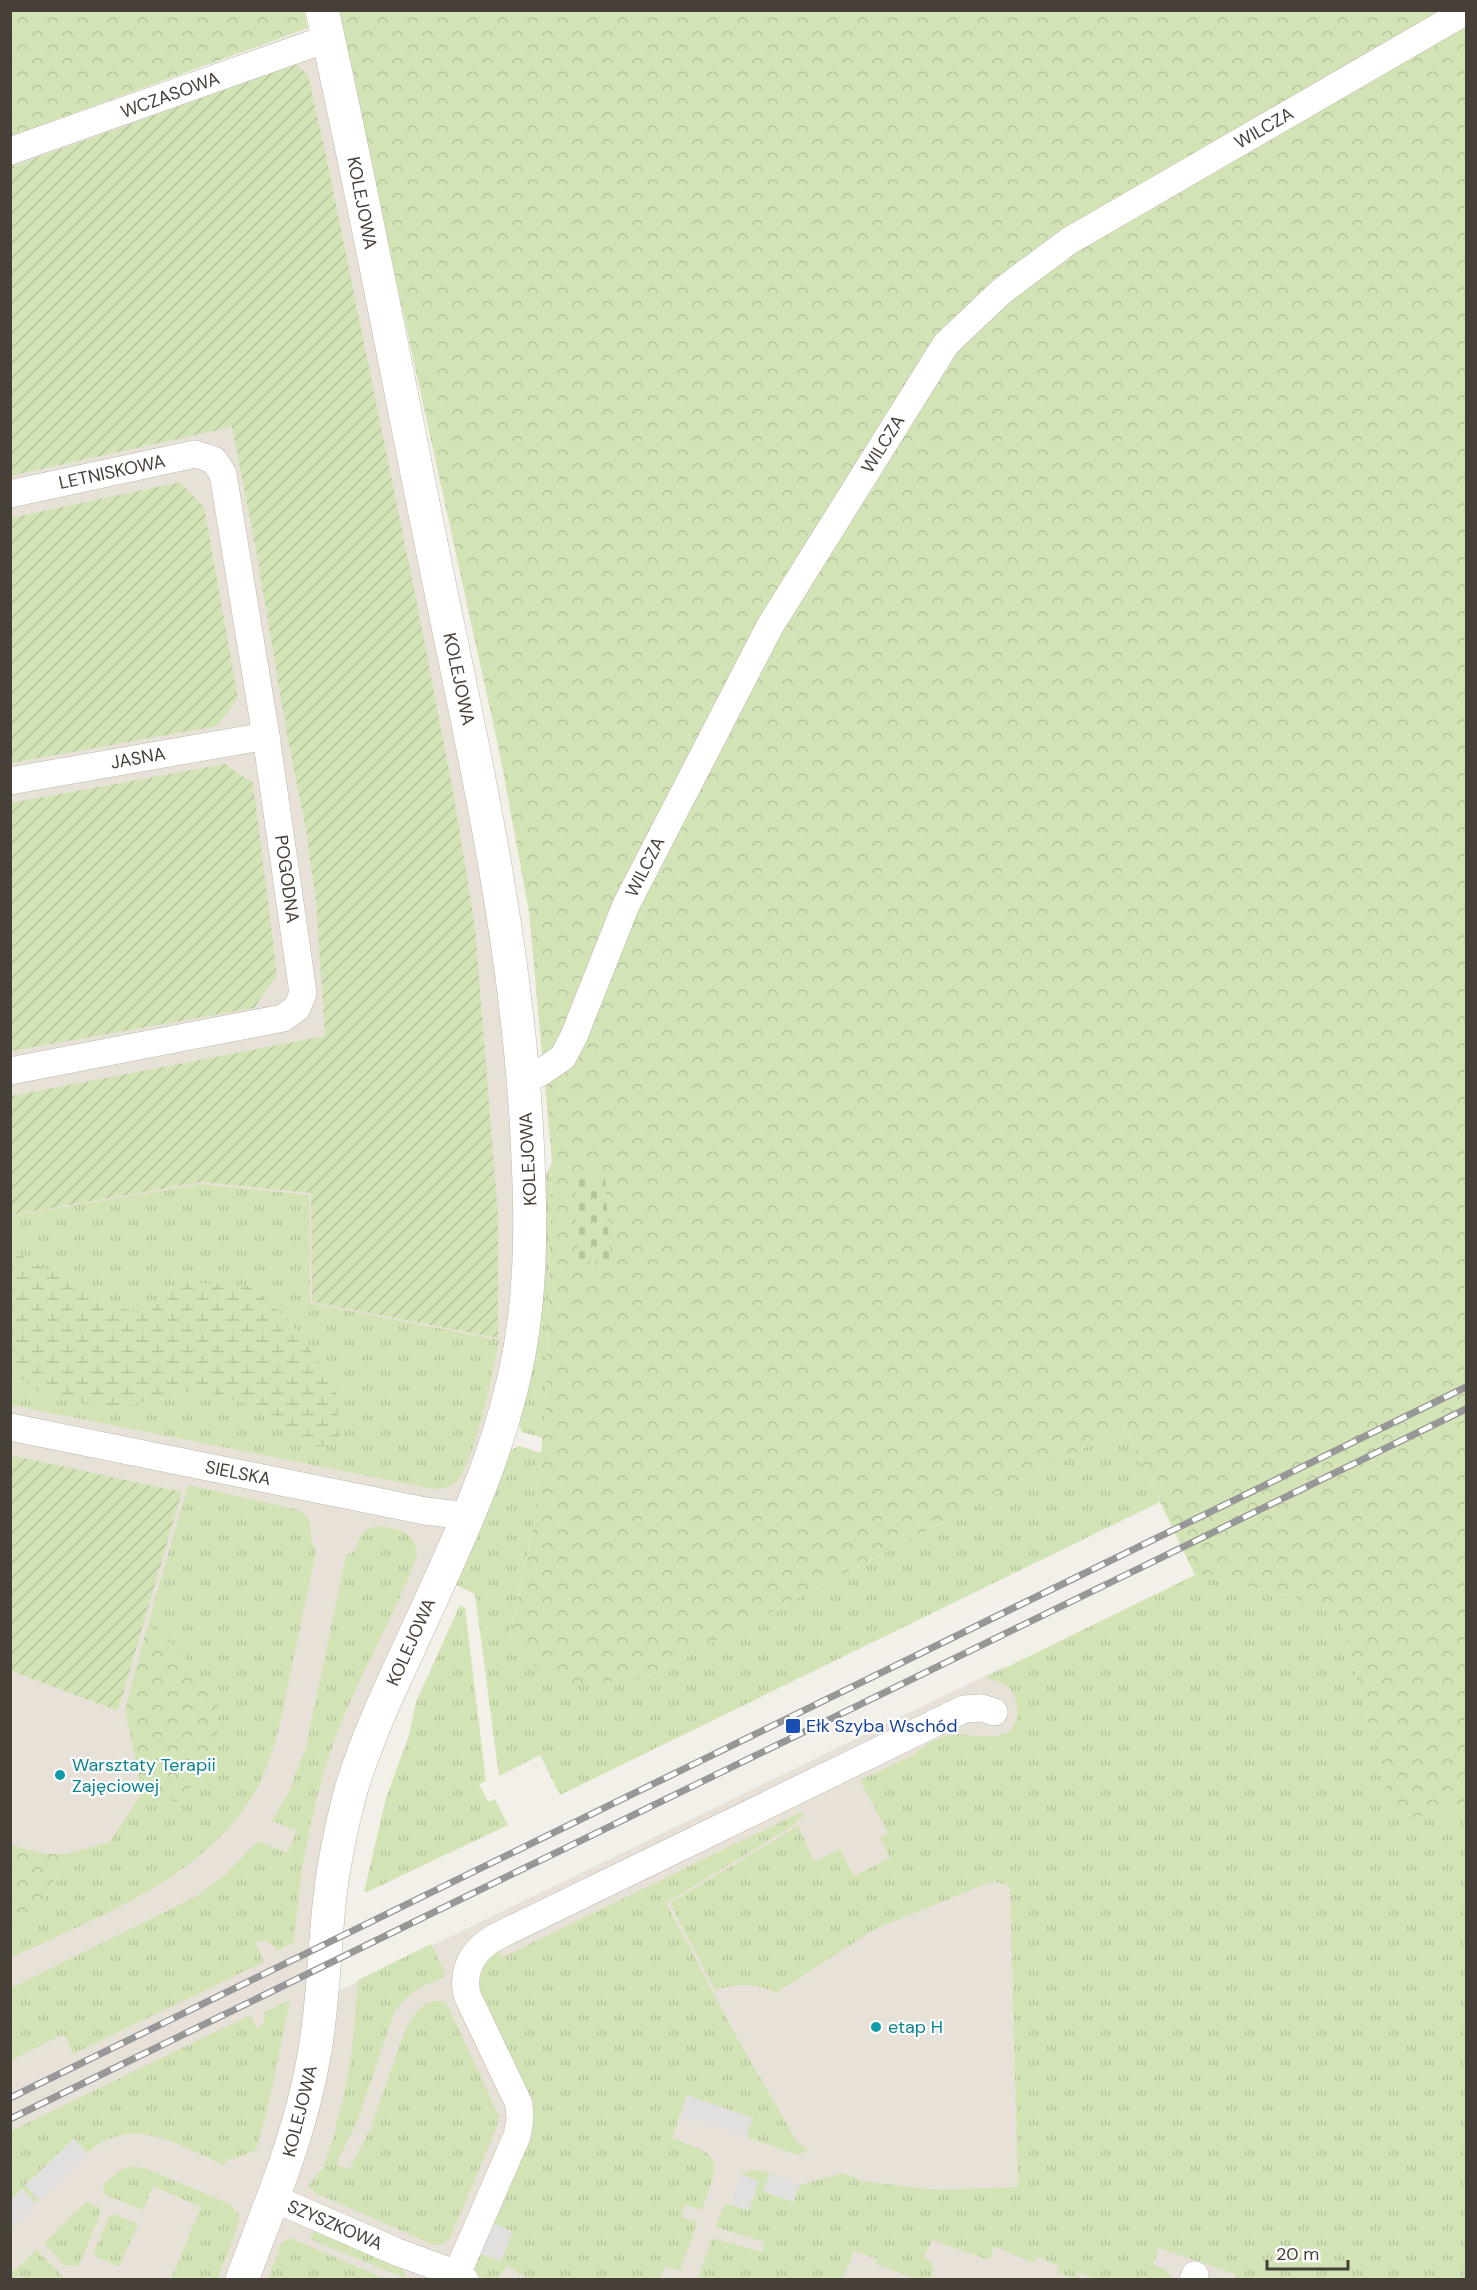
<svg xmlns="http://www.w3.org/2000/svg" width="1477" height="2290" font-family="'DM Sans',sans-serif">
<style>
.residential{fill:#e7e1d8}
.grass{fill:url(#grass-tufts)}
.forest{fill:url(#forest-crowns)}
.wetland{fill:url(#wetland-marsh)}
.cemetery{fill:url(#cemetery-stones)}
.garden{fill:url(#garden-furrows)}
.parking{fill:#e2e0de}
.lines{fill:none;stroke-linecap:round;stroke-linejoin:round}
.minor-casing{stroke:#beb7ad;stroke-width:28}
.tertiary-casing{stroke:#beb7ad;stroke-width:34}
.minor{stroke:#fff;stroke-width:27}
.tertiary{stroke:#fff;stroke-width:33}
.rail-casing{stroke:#979797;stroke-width:7}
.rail{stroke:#fff;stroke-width:4.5;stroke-dasharray:14;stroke-linecap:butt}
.transit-dot{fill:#1a4fb4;stroke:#fff;stroke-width:2}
.culture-dot{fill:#0f9aa8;stroke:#fff;stroke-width:2}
.labels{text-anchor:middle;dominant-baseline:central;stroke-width:4.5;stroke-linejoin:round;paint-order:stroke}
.street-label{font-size:18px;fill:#474038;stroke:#fff}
.transit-label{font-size:18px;fill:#164399;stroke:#fff;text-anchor:start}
.culture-label{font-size:18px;fill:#0d838f;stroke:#fff;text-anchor:start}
</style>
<defs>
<pattern id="grass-tufts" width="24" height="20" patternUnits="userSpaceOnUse" patternTransform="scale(1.5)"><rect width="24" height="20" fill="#d2e4b6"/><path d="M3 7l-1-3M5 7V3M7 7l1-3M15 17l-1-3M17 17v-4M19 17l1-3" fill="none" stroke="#b6c59d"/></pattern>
<pattern id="forest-crowns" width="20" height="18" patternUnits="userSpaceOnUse" patternTransform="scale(1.5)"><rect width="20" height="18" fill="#d2e4b6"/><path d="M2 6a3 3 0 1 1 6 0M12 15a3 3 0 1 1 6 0" fill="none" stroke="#b6c59d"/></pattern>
<pattern id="wetland-marsh" width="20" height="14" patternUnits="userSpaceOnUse" patternTransform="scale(1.5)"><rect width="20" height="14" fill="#d2e4b6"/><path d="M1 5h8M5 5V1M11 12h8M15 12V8" fill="none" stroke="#b6c59d"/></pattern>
<pattern id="cemetery-stones" width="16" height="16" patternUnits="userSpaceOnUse" patternTransform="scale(1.5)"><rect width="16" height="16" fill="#d2e4b6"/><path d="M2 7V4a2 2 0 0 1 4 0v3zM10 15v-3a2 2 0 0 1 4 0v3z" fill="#b6c59d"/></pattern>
<pattern id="garden-furrows" width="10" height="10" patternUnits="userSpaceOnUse" patternTransform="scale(1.5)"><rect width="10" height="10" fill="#d2e4b6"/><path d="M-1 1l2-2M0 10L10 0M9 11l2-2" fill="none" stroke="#b6c59d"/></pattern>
</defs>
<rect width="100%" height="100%" fill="#f3f0ea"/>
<g class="residential">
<polygon points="317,26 495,919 517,1168 512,1328 488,1432 434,1558 308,1991 298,2059 284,2123 227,2279 11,2280 11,138"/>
<polygon points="1003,1667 1026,1717 1466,2279 258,2280 337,1992"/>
</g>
<g class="grass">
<polygon points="552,1162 546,1405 543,1438 522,1432 518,1422 543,1181"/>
<path d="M 201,1184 L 309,1195 L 310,1303 L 499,1340 C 494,1368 475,1464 456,1482 C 450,1488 443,1488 434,1489 L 11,1405 L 11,1216 Z"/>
<polygon points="1124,1427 1160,1502 560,1795 540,1755 499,1776 475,1594 452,1583 508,1452 519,1446 541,1453 533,1527 509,1639 646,1678"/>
<path d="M 188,1485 L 295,1509 C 319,1519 304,1532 316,1551 C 307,1592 299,1634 290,1675 C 283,1709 277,1744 263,1776 C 217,1875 102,1914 11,1958 L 11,1936 L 31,1925 L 67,1854 L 110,1842 L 142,1792 L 177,1801 L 180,1651 L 148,1624 Z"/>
<path d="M 381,1526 C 400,1530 417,1532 417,1556 C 396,1613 364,1666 341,1723 C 313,1793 300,1867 294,1942 L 278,1950 L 267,1941 L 255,1942 L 264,1962 L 73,2054 L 64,2034 L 11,2060 L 11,1988 L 195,1897 L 226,1874 L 258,1841 L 287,1853 L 297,1831 L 272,1821 L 290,1789 L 306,1747 L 346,1556 L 356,1550 C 359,1535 365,1527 381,1526 Z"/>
<path d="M 1195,1575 L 1337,1607 L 1395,1819 L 1466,1810 L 1466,2279 L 1234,2279 L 1235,2274 L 1159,2248 L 1153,2265 L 1164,2269 L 1173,2279 L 1096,2279 L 1079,2273 L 1077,2279 L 1075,2279 L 1057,2273 L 1059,2266 L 1037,2257 L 1034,2263 L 994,2246 L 989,2260 L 932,2240 L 924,2258 L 929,2260 L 933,2268 L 931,2279 L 915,2279 L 876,2264 L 877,2259 L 854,2251 L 843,2279 L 698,2279 L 712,2238 L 762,2252 L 764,2242 L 716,2227 L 723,2207 L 727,2204 L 749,2210 L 759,2181 L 741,2174 C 752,2169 759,2169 770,2173 L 764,2191 L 793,2202 L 800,2185 L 843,2173 L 862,2181 L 936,2190 L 1018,2187 L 1010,1886 L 993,1881 L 875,1929 L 776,1993 C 754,1982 738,1984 715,1990 L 670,1903 L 798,1826 L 814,1862 L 840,1849 L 854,1876 L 890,1858 L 880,1837 L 888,1833 L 860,1780 L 914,1755 C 922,1746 938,1737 950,1735 C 971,1731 1014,1750 1017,1714 C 1018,1705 1016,1696 1009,1688 C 1002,1681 993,1680 984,1678 Z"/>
<polygon points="460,1605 465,1608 486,1781 479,1784 488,1802 495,1799 508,1825 367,1892 364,1892 386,1798 409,1735 416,1702"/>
<path d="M 801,1812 L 804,1816 L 796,1820 L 797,1823 L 666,1903 L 737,2038 L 797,2142 L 808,2150 L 798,2155 L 747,2137 L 753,2118 L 687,2096 L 672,2138 C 726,2158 719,2158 702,2210 L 685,2205 L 681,2217 L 697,2223 L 680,2271 L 665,2266 L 660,2279 L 661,2279 L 529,2280 L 507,2265 L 498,2279 C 487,2279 477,2280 474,2268 L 481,2254 L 501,2261 L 513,2232 L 494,2224 L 529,2137 L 481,1994 C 478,1971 483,1965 498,1950 L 503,1957 Z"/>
<path d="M 431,1944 L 445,1973 L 444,1978 C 422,1985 407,1993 394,2013 L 357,2122 L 336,2164 L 349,2170 L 370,2130 L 406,2028 C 415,2012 425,1997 446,2002 L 499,2116 L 496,2129 L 450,2238 L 443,2244 L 434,2245 L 316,2193 L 308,2186 L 323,2168 L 336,2129 L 336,2123 L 343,2101 L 352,2051 L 358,1980 Z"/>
<path d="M 290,2000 L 269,2102 L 256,2150 L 234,2159 L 228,2158 L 224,2165 C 177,2145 133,2113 87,2153 L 73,2139 L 26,2186 L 39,2200 L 36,2203 L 22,2189 L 11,2200 L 11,2131 L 250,2015 L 257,2029 L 264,2023 L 264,2012 Z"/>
<polygon points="132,2166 144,2168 230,2204 239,2215 239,2223 218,2279 171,2279 201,2207 153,2186 143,2210 104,2194 103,2185 120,2170"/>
<polygon points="86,2202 99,2207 101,2212 79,2266 64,2265 44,2243"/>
<polygon points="114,2214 138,2224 119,2267 95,2256 94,2252 109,2217"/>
<polygon points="314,2230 403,2270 407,2279 310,2239"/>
<polygon points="290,2238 386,2279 268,2279 281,2244 285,2240"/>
<polygon points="37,2250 65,2279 25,2279 18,2276 11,2279 11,2273"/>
</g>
<g class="forest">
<polygon points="11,10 304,11 308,28 11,136"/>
<polygon points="337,11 1466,11 1466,1810 1395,1820 1337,1607 1195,1575 1124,1427 646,1678 561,1685 531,1663 509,1639 533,1527 546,1405 552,1162 529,912 500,755"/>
<polygon points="148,1624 180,1651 219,1702 216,1759 177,1802 142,1792 125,1710"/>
<polygon points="10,1845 45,1854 67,1854 31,1925 11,1936"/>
</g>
<polygon class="wetland" points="11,1251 37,1263 99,1301 145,1315 184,1282 249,1286 290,1321 336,1387 340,1444 315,1447 246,1404 206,1391 169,1392 138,1404 109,1407 71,1402 39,1392 11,1371"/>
<polygon class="cemetery" points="605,1175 610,1260 578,1262 575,1176"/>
<g class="garden">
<polygon points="296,64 308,75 326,156 419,614 454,797 475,928 498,1216 498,1338 312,1302 311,1193 202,1182 11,1215 11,1096 325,1036 316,901 305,824 287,735 256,550 232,427 10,476 11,167"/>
<polygon points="180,482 204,507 238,698 217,726 11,763 11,518"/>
<polygon points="225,764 253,783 277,975 254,1008 11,1051 11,803"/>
<polygon points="14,1456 182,1492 118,1711 11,1671 10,1468"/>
</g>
<g class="parking">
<polygon points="687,2095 753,2118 747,2137 680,2115"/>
<polygon points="74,2139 87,2153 39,2200 25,2185"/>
<polygon points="770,2173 800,2185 793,2202 763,2191"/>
<polygon points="741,2174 759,2181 748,2211 731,2204"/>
<polygon points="22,2189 36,2203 11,2228 11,2200"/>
<polygon points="494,2224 513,2232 501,2261 481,2254"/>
</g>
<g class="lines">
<defs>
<g id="minor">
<polyline points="10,151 329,38"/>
<polyline points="10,494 195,454 214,460 223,474 266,736 303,993 297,1008 283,1018 10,1071"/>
<polyline points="10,781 266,736"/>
<polyline points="523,1078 540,1073 563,1057 574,1036 626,905 770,626 946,344 1003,290 1069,241 1466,11"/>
<polyline points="10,1427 425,1511 451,1514 465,1520"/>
<polyline points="273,2198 397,2252 457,2274 465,2280"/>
<path d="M 457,2274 L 517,2136 L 520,2120 L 519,2104 L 467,1995 C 461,1967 475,1947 500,1935 L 964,1709 L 982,1708 L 994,1712"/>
<polyline points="1193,2280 1195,2275"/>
</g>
<path id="tertiary" d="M 242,2280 C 270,2204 300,2136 314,2056 C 323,2006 324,1956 329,1905 C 333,1866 341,1827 351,1790 C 365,1744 384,1702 404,1659 C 452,1553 507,1446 523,1329 C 533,1259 530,1189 526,1118 C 515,942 478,770 442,597 C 402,402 366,205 322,10"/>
</defs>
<use href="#minor" class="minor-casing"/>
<use href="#tertiary" class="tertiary-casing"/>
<use href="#minor" class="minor"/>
<use href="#tertiary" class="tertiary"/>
<defs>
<g id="rail">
<polyline points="10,2098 1466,1387"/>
<polyline points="10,2119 1466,1409"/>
</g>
</defs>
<use href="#rail" class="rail-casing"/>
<use href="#rail" class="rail"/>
</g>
<rect class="transit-dot" x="785" y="1718" width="16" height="16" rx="3"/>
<g class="culture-dot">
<circle cx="60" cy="1775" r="6"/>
<circle cx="876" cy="2027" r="6"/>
</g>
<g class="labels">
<g class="street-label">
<text transform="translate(170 95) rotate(-20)">WCZASOWA</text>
<text transform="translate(1264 128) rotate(-30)">WILCZA</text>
<text transform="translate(362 203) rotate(79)">KOLEJOWA</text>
<text transform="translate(883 444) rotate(-58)">WILCZA</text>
<text transform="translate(112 472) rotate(-12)">LETNISKOWA</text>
<text transform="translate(459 679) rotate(78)">KOLEJOWA</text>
<text transform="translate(138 758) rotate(-10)">JASNA</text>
<text transform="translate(645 867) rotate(-63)">WILCZA</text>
<text transform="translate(287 879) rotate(82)">POGODNA</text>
<text transform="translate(528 1159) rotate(-93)">KOLEJOWA</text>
<text transform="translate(238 1473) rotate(11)">SIELSKA</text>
<text transform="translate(411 1642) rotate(-66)">KOLEJOWA</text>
<text transform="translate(300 2111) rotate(-76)">KOLEJOWA</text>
<text transform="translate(335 2225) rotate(23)">SZYSZKOWA</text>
</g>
<g class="transit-label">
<text x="806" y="1726">Ełk Szyba Wschód</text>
</g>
<g class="culture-label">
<text x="72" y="1765">Warsztaty Terapii<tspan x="72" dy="21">Zajęciowej</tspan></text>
<text x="888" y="2027">etap H</text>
</g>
</g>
<rect width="1477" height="2290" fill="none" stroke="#474038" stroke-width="24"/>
<path d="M1267 2260v9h81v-9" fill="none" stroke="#474038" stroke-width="3"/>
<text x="1276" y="2260" font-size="18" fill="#474038" stroke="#ffffff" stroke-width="4.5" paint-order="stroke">20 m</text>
</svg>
